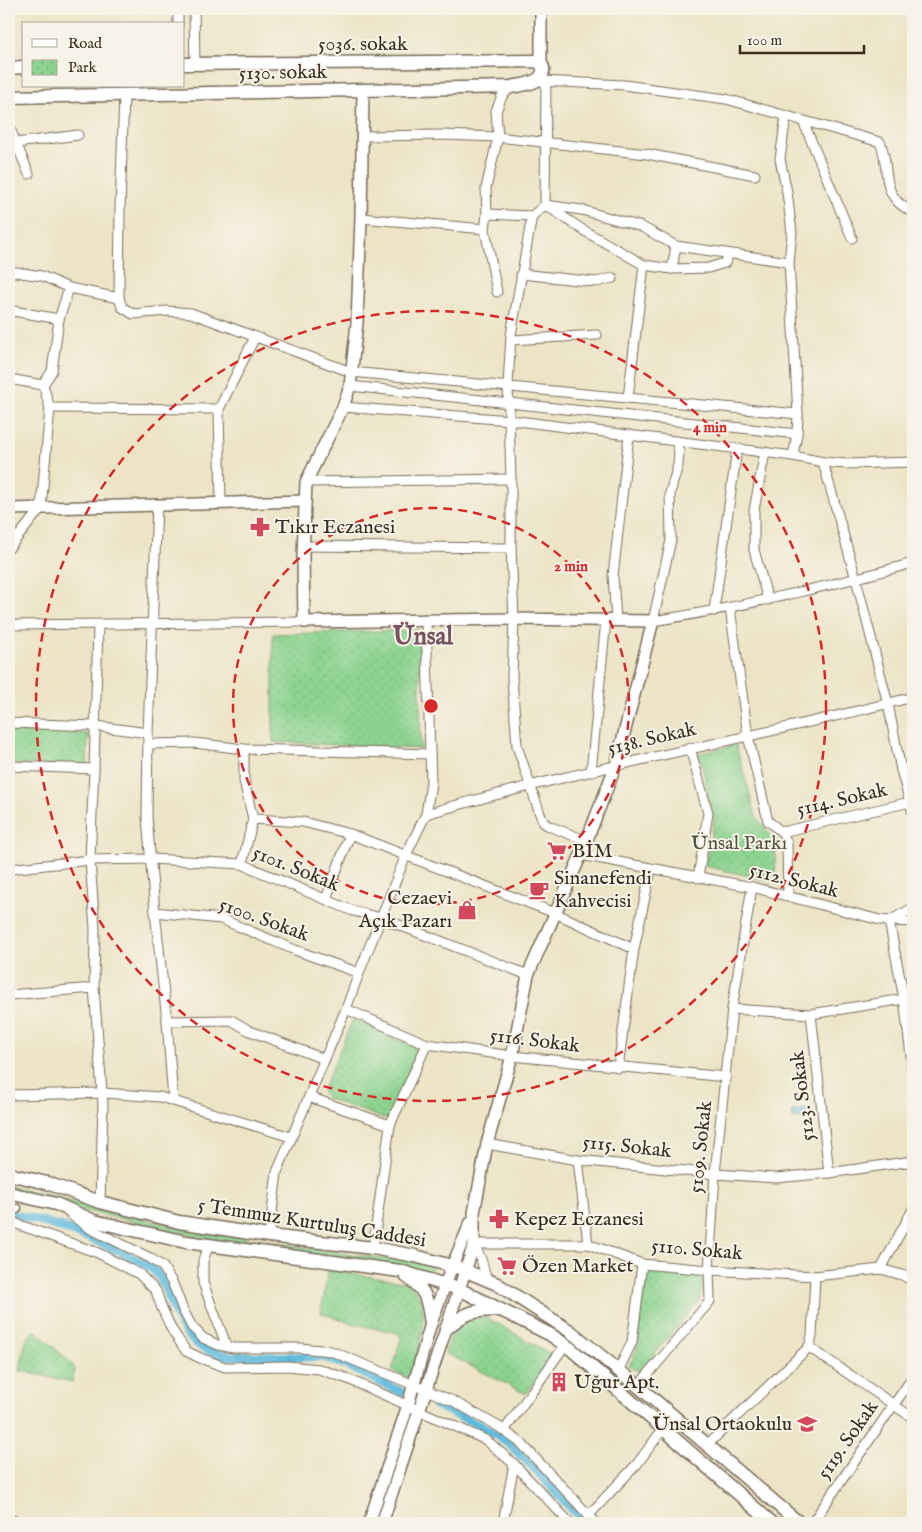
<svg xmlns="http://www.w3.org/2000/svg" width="922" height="1532" font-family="'IM FELL English',serif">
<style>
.grass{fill:url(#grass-tufts);stroke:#637e56}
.park{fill:url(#park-dots);stroke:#637e56}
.water{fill:url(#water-rules);stroke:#4e737e}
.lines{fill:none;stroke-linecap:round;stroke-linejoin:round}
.canal{stroke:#60bcde;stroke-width:9}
.pedestrian-casing{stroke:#796b59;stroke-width:9}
.minor-casing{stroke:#796b59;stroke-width:11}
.tertiary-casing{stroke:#796b59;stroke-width:14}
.secondary-casing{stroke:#796b59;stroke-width:15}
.pedestrian{stroke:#fff;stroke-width:6}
.minor{stroke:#fff;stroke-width:9}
.tertiary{stroke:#fff;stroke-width:11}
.secondary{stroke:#fff;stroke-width:12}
.ring{fill:none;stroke:#d62828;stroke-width:2.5;stroke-dasharray:9 6}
.labels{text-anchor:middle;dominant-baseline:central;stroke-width:4;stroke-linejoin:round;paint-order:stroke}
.street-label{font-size:20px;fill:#3b2a1e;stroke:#f7f3e8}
.poi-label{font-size:20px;fill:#3b2a1e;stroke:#f7f3e8;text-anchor:start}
.park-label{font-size:20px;fill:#4f543a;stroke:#f7f3e8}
.district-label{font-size:25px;font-weight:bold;fill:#76535e;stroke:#f7f3e8}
.centre{fill:#d62828;stroke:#f7f3e8;stroke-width:2.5}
.ring-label{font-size:15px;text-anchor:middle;font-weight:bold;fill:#d62828;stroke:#f7f3e8;stroke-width:4;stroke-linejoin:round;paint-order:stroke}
</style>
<defs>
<pattern id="grass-tufts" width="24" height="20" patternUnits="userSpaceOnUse" patternTransform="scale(1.25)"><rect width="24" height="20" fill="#8bd38f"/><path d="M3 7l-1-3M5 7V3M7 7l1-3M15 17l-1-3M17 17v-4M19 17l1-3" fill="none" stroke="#79b57b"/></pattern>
<pattern id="park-dots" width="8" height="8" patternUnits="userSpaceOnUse" patternTransform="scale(1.25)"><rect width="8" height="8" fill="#8bd38f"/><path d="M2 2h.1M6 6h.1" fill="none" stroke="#79b57b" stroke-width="1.8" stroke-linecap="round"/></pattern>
<pattern id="water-rules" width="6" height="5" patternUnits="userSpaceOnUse" patternTransform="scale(1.25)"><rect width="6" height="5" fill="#60bcde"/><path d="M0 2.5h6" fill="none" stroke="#5099b3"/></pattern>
</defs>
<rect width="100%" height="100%" fill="#f7f3e8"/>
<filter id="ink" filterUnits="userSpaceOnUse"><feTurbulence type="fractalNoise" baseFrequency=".02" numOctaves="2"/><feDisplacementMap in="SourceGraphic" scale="10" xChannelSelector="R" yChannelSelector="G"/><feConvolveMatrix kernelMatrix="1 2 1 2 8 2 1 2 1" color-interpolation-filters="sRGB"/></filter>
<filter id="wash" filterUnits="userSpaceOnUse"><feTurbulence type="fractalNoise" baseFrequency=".0096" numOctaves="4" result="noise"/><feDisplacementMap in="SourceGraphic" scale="20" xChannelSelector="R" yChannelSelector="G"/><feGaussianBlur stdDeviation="1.12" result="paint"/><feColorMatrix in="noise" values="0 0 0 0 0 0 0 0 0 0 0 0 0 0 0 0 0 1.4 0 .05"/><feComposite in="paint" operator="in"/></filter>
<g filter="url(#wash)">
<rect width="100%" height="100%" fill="#ede4c6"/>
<polygon class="grass" points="9,1186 126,1215 195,1230 342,1253 433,1264 431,1273 195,1236 9,1193"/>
<g class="park">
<polygon points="419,630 421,749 273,742 273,634"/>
<polygon points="9,731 88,734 87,767 9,764"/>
<polygon points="736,745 756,816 776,842 775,882 705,866 714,820 699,753"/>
<polygon points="353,1019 418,1049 390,1118 388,1120 326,1098 322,1092"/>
<polygon points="646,1268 704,1278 699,1301 639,1372 629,1366 637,1349"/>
<path d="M 328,1270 L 409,1283 C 436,1309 418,1347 410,1378 L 392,1371 L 401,1338 L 398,1333 L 354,1324 L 321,1313 Z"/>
<polygon points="478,1318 488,1318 552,1355 526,1394 445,1353 454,1329"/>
<polygon points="35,1330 73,1365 75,1370 72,1382 20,1371 26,1340"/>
</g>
<polygon class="water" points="809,1109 810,1118 793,1119 792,1111"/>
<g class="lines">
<g class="canal">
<path d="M 10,1214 C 52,1223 83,1234 122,1252 C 133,1258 146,1263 155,1271 C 163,1279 165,1288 169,1298 C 182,1331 190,1348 227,1356 L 323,1357 L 346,1365 L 401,1392"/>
<polyline points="435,1405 481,1426 505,1440 533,1467 585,1523"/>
</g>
</g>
</g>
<g filter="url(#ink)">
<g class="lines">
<defs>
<polyline id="pedestrian" points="17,1210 18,1208"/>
<g id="minor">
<polyline points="178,9 178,24"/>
<polyline points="194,9 195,64"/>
<path d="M 541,81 L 624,85 L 726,99 L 880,142 C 889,161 882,185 897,201 C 901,206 908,209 913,213"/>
<polyline points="546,81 545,205 532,216 511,335 508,385 511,479 511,548 514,619 512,678 517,746 540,814 544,823 549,826 587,841"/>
<polyline points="124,95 120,209 119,298 122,307 133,314 167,311 191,313 351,372 798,414"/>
<polyline points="786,116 780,159 787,192 792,233 789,262 798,414 797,434 793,456"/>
<polyline points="803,121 852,238"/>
<polyline points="9,126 29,174"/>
<polyline points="362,136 443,135 498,137 647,154 755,175"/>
<polyline points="16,143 78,135"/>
<polyline points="545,205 582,210 642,227 676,246 789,262"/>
<polyline points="547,206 583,230 644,265 672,269 708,268 725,263 729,254"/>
<polyline points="487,214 532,216"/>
<polyline points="361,218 485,229"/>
<polyline points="672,269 676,246"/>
<polyline points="9,271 42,276 69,288 119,298"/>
<polyline points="521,274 596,282 613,278"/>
<polyline points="497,292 485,229 487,214 486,188 498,137 496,111 502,96 511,87"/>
<polyline points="9,308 13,311 59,319"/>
<polyline points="511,340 597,335"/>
<polyline points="9,379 43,385 50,408 41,508 9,548"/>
<polyline points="43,385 52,371 59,319 69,288"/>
<polyline points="350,386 797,434"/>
<polyline points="628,398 644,265"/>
<polyline points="343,407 510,420 793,456 823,462 846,464 913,462"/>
<polyline points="50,408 219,409 255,337"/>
<polyline points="219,409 221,503"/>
<path d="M 676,441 L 679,452 L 678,465 L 670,493 L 671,540 L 653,621 C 741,607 827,587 913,563"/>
<polyline points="765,452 754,510 754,550 768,600"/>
<polyline points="823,462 856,579 888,704 901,770 913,813"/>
<polyline points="306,482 511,479"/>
<polyline points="157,505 148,733 147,817 155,912 167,1021 173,1100"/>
<polyline points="303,546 511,548"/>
<polyline points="730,608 748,736 768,821 782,832 787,843 788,897"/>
<polyline points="714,611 737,449"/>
<polyline points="616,620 613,576 629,435"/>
<polyline points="9,625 304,622"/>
<polyline points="98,625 94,769 90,860 95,929 94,988 103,1105 100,1202"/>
<polyline points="9,723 96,726 148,733"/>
<polyline points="149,744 194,743 244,749 430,754"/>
<polyline points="690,748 708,813 698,878"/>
<polyline points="9,766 94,769"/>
<polyline points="901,770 913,767"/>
<polyline points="591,772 606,620"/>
<path d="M 426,814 C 586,767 752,739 913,697"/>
<polyline points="253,819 303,822 350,834 555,913 634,949"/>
<polyline points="782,832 910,802"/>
<polyline points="581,855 752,887 880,920 889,921 913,908"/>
<polyline points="242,864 253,819 244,781 244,749"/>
<polyline points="9,869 90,860 151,859 242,864 353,911 381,918 528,975"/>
<polyline points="326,899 350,834"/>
<polyline points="155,912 221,919 295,950 359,973"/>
<polyline points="913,922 889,921 904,999 913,1072"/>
<polyline points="9,995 94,988"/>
<polyline points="346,1009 427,1044 512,1056 726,1077"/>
<polyline points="732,1009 811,1014 904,999"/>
<polyline points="811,1014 829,1173"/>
<polyline points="167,1021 231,1020 250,1031 324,1059"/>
<polyline points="618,1068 634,949 651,869"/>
<polyline points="9,1095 103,1093 160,1097 291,1137"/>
<polyline points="309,1097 390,1125"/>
<polyline points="487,1144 578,1160 715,1174 776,1178 829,1173 913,1161"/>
<polyline points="578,1160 588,1244"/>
<polyline points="71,1215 91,1229 150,1258 163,1267 173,1284 183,1310 192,1327 203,1338 218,1345 234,1348 300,1348 331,1351 453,1401 499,1427 521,1443 596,1523"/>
<polyline points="14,1223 98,1253 139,1274 156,1291 161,1306 172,1330 186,1351 200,1358 225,1367 287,1366 319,1369 348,1379 486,1440 514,1464 570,1523"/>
<polyline points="269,1236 277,1172 346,1009 359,973 406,855 426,814 431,783 426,620"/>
<polyline points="209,1245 203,1260 203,1283 227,1347"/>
<polyline points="373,1248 390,1125 427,1044"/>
<polyline points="881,1269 913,1209"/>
<polyline points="487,1280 481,1259 474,1244 588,1244 642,1264 709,1270 815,1276 881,1269 902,1275 913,1281"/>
<polyline points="809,1347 913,1418"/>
<polyline points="618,1371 632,1342 642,1264"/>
<polyline points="638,1386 710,1301 709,1270 715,1174 732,1009 752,887"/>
<polyline points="504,1431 565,1345"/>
<polyline points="707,1445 809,1347 812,1336 815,1276"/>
<polyline points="588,1516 637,1464 663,1429"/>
<polyline points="503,1523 514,1464"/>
<polyline points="812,1523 913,1377"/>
</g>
<g id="tertiary">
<polyline points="541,9 541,64"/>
<polyline points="363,91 361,218 357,323 350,386 343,407 306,482 303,555 304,622 514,619 653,621 616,765 581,855 528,975 512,1056 487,1144 474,1213 474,1244 382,1523"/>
<polyline points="9,509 305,501"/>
<polyline points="9,1521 17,1523"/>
<polyline points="369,1523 408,1405 431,1323 452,1266 471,1222"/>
</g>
<g id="secondary">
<polyline points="9,68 24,67"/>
<path d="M 9,97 L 511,87 C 520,85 542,84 543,71 C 544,66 541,64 537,61 L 184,64"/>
<polyline points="9,1174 47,1183 100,1202 179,1222 269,1236 373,1248 415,1256 459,1268 497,1284 570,1331 638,1386 799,1523"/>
<polyline points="9,1193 56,1204 94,1221 186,1242 400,1271 459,1289 551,1335 571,1349 772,1523"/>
<path d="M 406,1276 C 427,1291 427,1298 431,1323"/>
<path d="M 446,1329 C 465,1312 474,1310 500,1310"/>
</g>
</defs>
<use href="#pedestrian" class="pedestrian-casing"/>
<use href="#minor" class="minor-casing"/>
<use href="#tertiary" class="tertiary-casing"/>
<use href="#secondary" class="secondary-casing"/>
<use href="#pedestrian" class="pedestrian"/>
<use href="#minor" class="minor"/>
<use href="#tertiary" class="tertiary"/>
<use href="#secondary" class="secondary"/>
</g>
</g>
<g class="ring">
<circle cx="431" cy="706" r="198"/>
<circle cx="431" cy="706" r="395"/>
</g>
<defs>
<symbol id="pharmacy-bare" viewBox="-9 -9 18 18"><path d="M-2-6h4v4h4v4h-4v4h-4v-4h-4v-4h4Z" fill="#d1495b" stroke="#f7f3e8" stroke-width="2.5" paint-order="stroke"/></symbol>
<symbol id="supermarket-bare" viewBox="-9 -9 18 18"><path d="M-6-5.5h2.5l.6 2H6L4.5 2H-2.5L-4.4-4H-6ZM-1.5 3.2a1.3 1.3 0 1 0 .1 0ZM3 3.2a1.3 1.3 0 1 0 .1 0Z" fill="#d1495b" stroke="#f7f3e8" stroke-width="2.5" paint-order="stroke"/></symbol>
<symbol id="cafe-bare" viewBox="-9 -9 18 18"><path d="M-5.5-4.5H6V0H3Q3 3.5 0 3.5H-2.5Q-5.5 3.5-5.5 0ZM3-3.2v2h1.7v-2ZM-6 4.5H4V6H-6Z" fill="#d1495b" stroke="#f7f3e8" stroke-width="2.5" paint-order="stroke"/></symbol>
<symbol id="shop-bare" viewBox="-9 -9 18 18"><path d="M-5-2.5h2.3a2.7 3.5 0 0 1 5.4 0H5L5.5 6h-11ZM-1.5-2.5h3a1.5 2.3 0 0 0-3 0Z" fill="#d1495b" stroke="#f7f3e8" stroke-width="2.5" paint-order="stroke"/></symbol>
<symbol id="building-bare" viewBox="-9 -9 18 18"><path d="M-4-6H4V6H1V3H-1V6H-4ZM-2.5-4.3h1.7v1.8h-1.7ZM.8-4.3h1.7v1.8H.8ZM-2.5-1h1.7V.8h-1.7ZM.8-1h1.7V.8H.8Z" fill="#d1495b" stroke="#f7f3e8" stroke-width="2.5" paint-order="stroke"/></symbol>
<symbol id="school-bare" viewBox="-9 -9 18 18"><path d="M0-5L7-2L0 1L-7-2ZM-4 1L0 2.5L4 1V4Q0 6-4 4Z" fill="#d1495b" stroke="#f7f3e8" stroke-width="2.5" paint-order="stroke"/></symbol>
</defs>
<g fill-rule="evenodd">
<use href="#pharmacy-bare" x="246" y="513" width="28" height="28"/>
<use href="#supermarket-bare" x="543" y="837" width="28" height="28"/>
<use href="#cafe-bare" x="525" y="876" width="28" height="28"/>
<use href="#shop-bare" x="453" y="896" width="28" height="28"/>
<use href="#pharmacy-bare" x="485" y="1205" width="28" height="28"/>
<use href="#supermarket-bare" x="493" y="1252" width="28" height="28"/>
<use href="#building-bare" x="545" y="1368" width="28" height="28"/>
<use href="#school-bare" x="793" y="1410" width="28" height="28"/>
</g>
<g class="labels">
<g class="street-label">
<text x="363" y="44">5036. sokak</text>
<text transform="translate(283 73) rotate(-1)">5130. sokak</text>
<text transform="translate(652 739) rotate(-13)">5138. Sokak</text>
<text transform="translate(842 800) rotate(-13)">5114. Sokak</text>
<text transform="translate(296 869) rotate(22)">5101. Sokak</text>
<text transform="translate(794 881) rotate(14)">5112. Sokak</text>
<text transform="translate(264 920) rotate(20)">5100. Sokak</text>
<text transform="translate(535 1041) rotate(7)">5116. Sokak</text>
<text transform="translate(803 1096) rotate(-97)">5123. Sokak</text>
<text transform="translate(627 1147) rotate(6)">5115. Sokak</text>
<text transform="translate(701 1147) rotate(-84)">5109. Sokak</text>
<text transform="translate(312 1223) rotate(9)">5 Temmuz Kurtuluş Caddesi</text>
<text transform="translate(697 1250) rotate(5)">5110. Sokak</text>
<text transform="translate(848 1440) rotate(-55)">5119. Sokak</text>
</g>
<g class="poi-label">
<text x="275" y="527">Tıkır Eczanesi</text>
<text x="572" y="851">BİM</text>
<text x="554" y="878">Sinanefendi<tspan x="554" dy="23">Kahvecisi</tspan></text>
<text x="452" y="898" text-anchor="end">Cezaevi<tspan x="452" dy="23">Açık Pazarı</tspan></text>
<text x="514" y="1219">Kepez Eczanesi</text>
<text x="522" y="1266">Özen Market</text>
<text x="574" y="1382">Uğur Apt.</text>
<text x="792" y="1424" text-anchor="end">Ünsal Ortaokulu</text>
</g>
<g class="park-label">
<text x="739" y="843">Ünsal Parkı</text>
</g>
<g class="district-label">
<text x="423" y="637">Ünsal</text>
</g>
</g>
<circle cx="431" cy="706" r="8" class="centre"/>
<g class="ring-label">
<text x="710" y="432">4 min</text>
<text x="571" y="571">2 min</text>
</g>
<rect width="922" height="1532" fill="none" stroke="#f7f3e8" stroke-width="30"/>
<rect x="22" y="22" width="162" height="65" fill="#f7f3e8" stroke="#aca397"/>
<rect x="32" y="39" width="25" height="8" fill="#ffffff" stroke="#aca397"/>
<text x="68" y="48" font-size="15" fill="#3b2a1e">Road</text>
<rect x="32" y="60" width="25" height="15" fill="url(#park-dots)" stroke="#aca397"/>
<text x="68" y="72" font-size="15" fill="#3b2a1e">Park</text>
<path d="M740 45v8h124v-8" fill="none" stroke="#3b2a1e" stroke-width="2.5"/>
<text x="747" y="45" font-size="15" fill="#3b2a1e" stroke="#f7f3e8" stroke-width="4" paint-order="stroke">100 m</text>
</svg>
